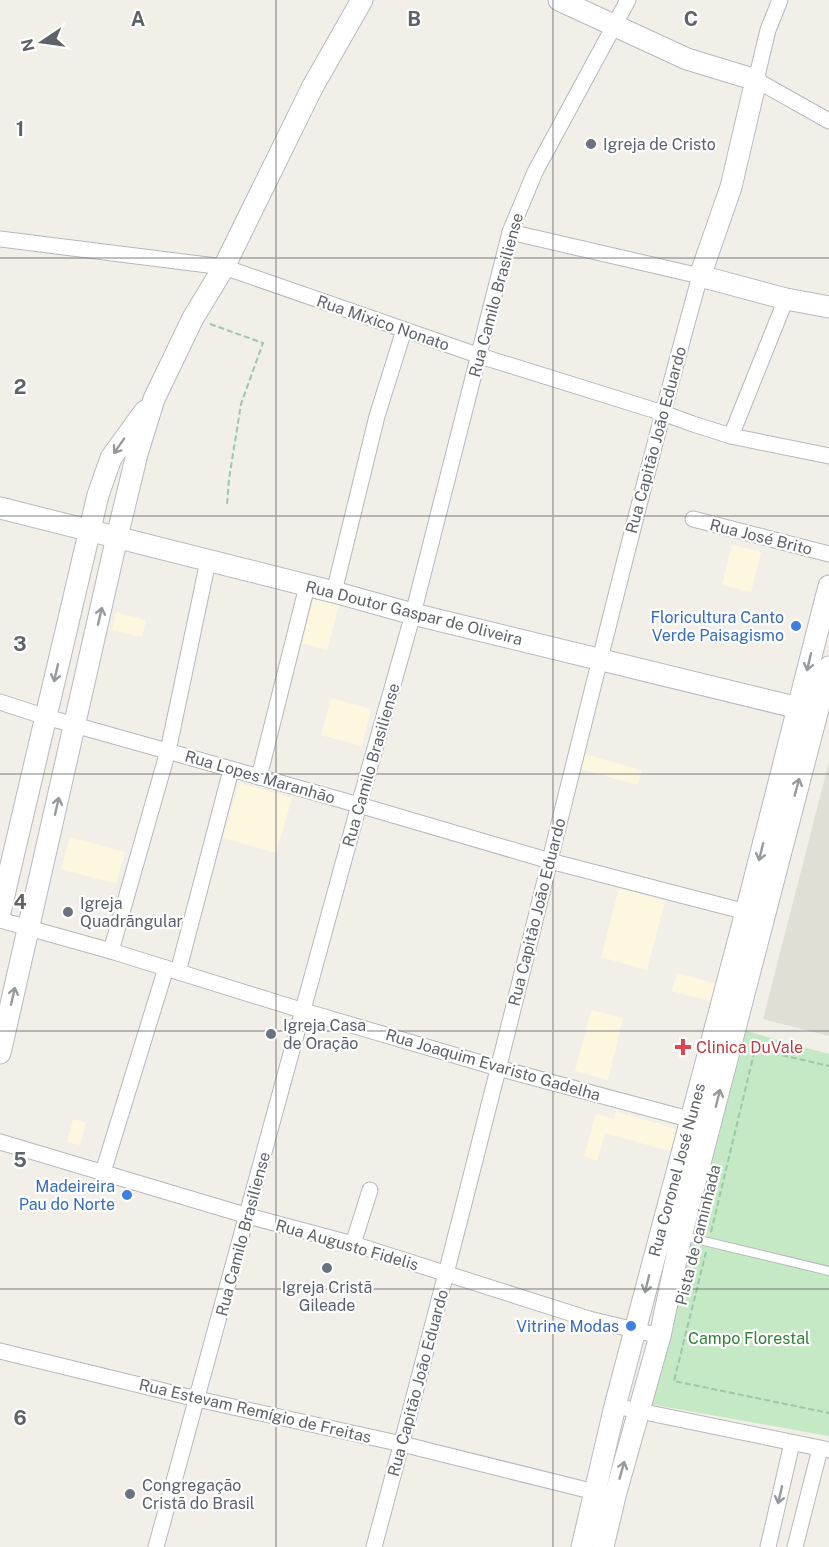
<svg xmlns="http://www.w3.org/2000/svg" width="829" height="1547" font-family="'Public Sans',sans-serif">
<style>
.commercial{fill:#fef7e0}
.education{fill:#e1ded6}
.green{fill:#c5e8c5}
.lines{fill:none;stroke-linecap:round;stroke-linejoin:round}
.lane-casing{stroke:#b5b8bc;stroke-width:10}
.street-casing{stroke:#b5b8bc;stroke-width:17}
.secondary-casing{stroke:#b6babf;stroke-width:23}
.path{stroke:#9cc7a9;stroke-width:2;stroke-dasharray:6 3;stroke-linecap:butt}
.lane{stroke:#fff;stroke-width:8}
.street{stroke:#fff;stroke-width:15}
.secondary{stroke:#fff;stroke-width:21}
.oneway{stroke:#979a9d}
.grid{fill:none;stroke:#5f6368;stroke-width:1.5;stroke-opacity:0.55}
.worship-dot{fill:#6b7280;stroke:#fff;stroke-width:2}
.shop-dot{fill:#3f7fe0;stroke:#fff;stroke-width:2}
.health-dot{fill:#e0444e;stroke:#fff;stroke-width:2}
.labels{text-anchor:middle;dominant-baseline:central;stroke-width:4.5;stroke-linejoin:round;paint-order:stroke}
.worship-label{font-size:16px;fill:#5b616d;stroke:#fff;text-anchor:start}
.street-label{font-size:16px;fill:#5f6368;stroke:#fff}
.shop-label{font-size:16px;fill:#366cbe;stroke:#fff;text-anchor:end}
.health-label{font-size:16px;fill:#be3a42;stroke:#fff;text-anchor:start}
.park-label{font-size:16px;fill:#348238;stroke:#fff}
.grid-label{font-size:20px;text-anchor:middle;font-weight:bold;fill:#5f6368;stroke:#fff;stroke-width:4.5;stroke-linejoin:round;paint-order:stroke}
</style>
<rect width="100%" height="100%" fill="#f1efe8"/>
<g class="commercial">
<polygon points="732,545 761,552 751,592 722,585"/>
<polygon points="314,598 339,605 327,650 302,643"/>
<polygon points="116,612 146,620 142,637 112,630"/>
<polygon points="331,698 371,709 362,746 321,735"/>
<polygon points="584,754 642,770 637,785 580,769"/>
<polygon points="239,783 292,798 276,853 223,838"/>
<polygon points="70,837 125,852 116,884 61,869"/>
<polygon points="619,888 665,901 647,970 601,957"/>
<polygon points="677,973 717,984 713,1002 672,991"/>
<polygon points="591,1010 623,1018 608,1080 575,1071"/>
<polygon points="616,1111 682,1131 676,1153 605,1133 597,1161 584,1156 596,1114 613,1119"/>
<polygon points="73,1119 86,1123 80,1145 67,1142"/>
</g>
<polygon class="education" points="829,762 829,1036 763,1019"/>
<polygon class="green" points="746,1031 829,1054 829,1436 649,1404"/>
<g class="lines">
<defs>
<polyline id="lane" points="683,1236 829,1271"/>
<g id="street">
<polyline points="780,0 768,30 756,80 829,121"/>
<polyline points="0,239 224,267 480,356 663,413 693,424 731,436 829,456"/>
<polyline points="731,436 786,299"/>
<polyline points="693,519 829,554"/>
<polyline points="334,592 377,416 404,330"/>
<polyline points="0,702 46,717 359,805 550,861 754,914"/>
<polyline points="259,777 307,586"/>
<polyline points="0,920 111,951 304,1011 498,1068 700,1122"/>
<polyline points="111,951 168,751 208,561"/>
<polyline points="178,972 231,770"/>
<polyline points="0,1142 248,1216 353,1244 589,1319 660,1336"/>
<polyline points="103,1172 166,968"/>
<polyline points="353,1244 370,1190"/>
<polyline points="0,1351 197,1399 402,1444 603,1494"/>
<polyline points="615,1406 829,1450"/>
<polyline points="156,1547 359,805 413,614 510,232 535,172 628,0"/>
<path d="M 374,1547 C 435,1320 493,1092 549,864 C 598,667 646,471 700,276 L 510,232"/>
<polyline points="768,1547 792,1443"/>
<polyline points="795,1547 820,1449"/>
</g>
<g id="secondary">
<polyline points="559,0 687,59 756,80 731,187 700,276 786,299 829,307"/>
<polyline points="0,508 334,592 413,614 811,711"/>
<polyline points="0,912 98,495 111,458 145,411"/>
<polyline points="0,1053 117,537 137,454 154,399 193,318 224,267 313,86 362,0"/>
<polyline points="582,1547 615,1406 746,912 829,586"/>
<polyline points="603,1547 615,1496 660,1336 681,1236 829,667"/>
</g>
</defs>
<use href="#lane" class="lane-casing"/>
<use href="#street" class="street-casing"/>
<use href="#secondary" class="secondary-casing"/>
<g class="path">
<polyline points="210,324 263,343 241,404 229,479 227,505"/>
<polyline points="711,1232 755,1049 829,1066"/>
<polyline points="706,1252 674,1381 829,1413"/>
</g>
<use href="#lane" class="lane"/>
<use href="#street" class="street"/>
<use href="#secondary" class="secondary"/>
</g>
<defs><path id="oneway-shaft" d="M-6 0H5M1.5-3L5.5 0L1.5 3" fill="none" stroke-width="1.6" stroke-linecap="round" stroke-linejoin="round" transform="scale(1.5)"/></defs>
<g class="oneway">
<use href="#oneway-shaft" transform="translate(119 446) rotate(125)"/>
<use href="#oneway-shaft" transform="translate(100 616) rotate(-77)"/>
<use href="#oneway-shaft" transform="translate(809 662) rotate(103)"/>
<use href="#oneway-shaft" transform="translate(56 673) rotate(103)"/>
<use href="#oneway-shaft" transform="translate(797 787) rotate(-75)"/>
<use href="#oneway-shaft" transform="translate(57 806) rotate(-77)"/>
<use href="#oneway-shaft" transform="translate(761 852) rotate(104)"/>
<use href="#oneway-shaft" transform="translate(13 996) rotate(-77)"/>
<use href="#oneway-shaft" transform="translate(718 1098) rotate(-76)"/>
<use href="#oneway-shaft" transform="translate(647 1284) rotate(104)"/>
<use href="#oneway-shaft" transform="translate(622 1470) rotate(-74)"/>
<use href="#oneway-shaft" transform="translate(780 1495) rotate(103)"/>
</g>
<path class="grid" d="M 276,0 L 276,1547M 553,0 L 553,1547M 0,258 L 829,258M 0,516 L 829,516M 0,774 L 829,774M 0,1031 L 829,1031M 0,1289 L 829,1289"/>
<g class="worship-dot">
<circle cx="591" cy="144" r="6"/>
<circle cx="68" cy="912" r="6"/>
<circle cx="271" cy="1034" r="6"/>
<circle cx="327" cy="1268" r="6"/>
<circle cx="130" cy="1494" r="6"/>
</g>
<g class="shop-dot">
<circle cx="796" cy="626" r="6"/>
<circle cx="127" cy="1195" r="6"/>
<circle cx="631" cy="1326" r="6"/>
</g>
<path class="health-dot" d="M680 1038h6v6h6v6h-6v6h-6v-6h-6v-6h6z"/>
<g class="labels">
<g class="worship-label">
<text x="603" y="144">Igreja de Cristo</text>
<text x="80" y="903">Igreja<tspan x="80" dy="18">Quadrãngular</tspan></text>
<text x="283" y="1025">Igreja Casa<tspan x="283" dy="18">de Oração</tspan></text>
<text x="327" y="1287" text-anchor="middle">Igreja Cristã<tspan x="327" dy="18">Gileade</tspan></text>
<text x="142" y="1485">Congregação<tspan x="142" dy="18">Cristã do Brasil</tspan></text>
</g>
<g class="street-label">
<text transform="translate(496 295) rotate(-75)">Rua Camilo Brasiliense</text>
<text transform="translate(383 323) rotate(19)">Rua Mixico Nonato</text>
<text transform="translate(656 440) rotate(-75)">Rua Capitão João Eduardo</text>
<text transform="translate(761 537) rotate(14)">Rua José Brito</text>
<text transform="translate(414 613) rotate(14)">Rua Doutor Gaspar de Oliveira</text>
<text transform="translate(371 765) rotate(-74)">Rua Camilo Brasiliense</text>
<text transform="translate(260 777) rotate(16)">Rua Lopes Maranhão</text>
<text transform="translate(537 912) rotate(-76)">Rua Capitão João Eduardo</text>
<text transform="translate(493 1065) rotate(16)">Rua Joaquim Evaristo Gadelha</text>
<text transform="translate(677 1170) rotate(-75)">Rua Coronel José Nunes</text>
<text transform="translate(243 1234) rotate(-75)">Rua Camilo Brasiliense</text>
<text transform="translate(698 1235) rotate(-76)">Pista de caminhada</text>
<text transform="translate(347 1245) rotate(16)">Rua Augusto Fidelis</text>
<text transform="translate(418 1383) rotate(-75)">Rua Capitão João Eduardo</text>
<text transform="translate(255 1411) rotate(13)">Rua Estevam Remígio de Freitas</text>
</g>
<g class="shop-label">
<text x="784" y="617">Floricultura Canto<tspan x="784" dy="18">Verde Paisagismo</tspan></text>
<text x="115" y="1186">Madeireira<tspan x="115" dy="18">Pau do Norte</tspan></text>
<text x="619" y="1326">Vitrine Modas</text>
</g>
<g class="health-label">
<text x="696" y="1047">Clinica DuVale</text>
</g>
<g class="park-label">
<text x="749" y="1338">Campo Florestal</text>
</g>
</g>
<g class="grid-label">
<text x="138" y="26">A</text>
<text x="414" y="26">B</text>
<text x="691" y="26">C</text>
<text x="20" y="136">1</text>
<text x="20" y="394">2</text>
<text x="20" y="651">3</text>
<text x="20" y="909">4</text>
<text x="20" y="1167">5</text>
<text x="20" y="1425">6</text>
</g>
<g transform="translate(42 42) rotate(257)" stroke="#ffffff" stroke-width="4.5" paint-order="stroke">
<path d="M0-4.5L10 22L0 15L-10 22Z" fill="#5f6368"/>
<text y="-9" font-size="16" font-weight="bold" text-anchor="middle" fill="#5f6368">N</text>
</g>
</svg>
